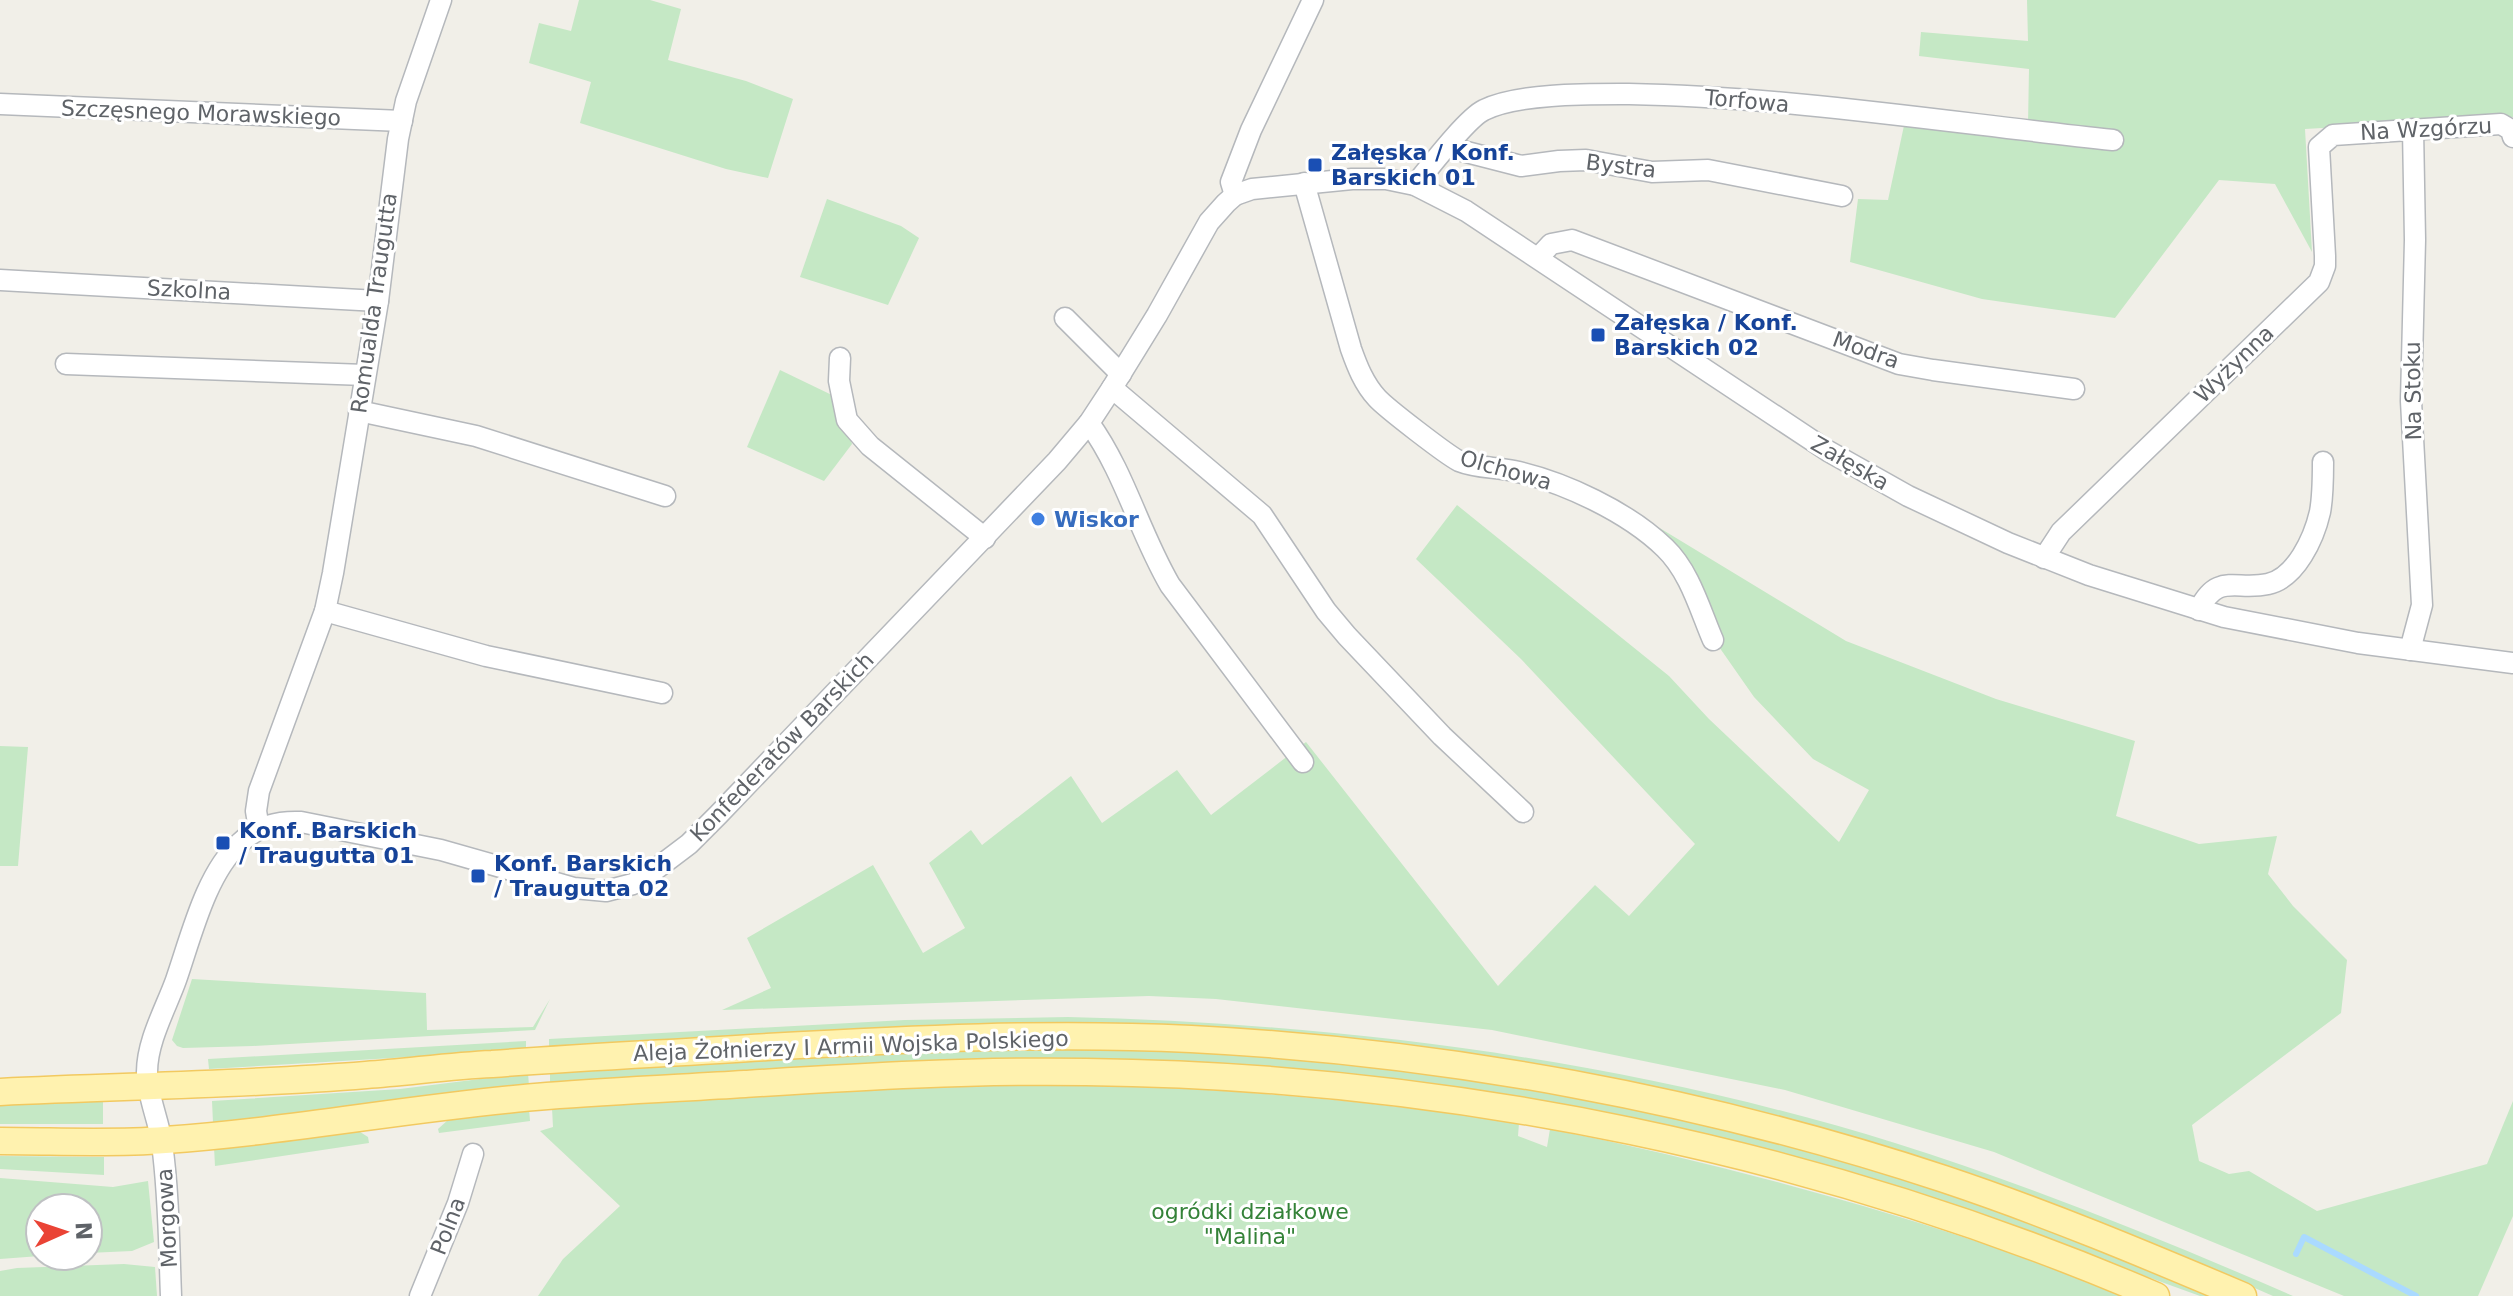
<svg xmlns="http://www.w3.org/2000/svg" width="2513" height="1296" font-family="'DejaVu Sans',sans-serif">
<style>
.green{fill:#c5e8c5}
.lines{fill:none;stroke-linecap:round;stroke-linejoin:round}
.stream{stroke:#aadaff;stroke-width:6}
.minor-casing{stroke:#b5b8bc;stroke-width:23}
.major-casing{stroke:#f2c960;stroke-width:29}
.minor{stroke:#fff;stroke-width:20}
.major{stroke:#fff2af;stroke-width:26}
.transit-dot{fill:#1a4fb4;stroke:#fff;stroke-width:3}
.shop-dot{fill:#3f7fe0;stroke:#fff;stroke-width:3}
.labels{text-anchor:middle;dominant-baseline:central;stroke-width:6;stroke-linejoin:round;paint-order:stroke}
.street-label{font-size:22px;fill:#5f6368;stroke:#fff}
.transit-label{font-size:22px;font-weight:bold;fill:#164399;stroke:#fff;text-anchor:start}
.shop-label{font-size:22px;font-weight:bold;fill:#366cbe;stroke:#fff;text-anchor:start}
.park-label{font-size:22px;fill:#348238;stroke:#fff}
</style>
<rect width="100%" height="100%" fill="#f1efe8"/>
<g class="green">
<polygon points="579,0 650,0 681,9 668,60 746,81 793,99 768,178 726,169 580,123 591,82 529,63 539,23 571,31"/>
<polygon points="2027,0 2513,0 2513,117 2305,129 2312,252 2275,184 2219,180 2115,318 1982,299 1850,262 1858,199 1888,200 1905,121 2028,124 2029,69 1919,56 1921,32 2028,41"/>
<polygon points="827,199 901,226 919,238 888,305 800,277"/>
<polygon points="780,370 836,397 852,444 824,481 747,447"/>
<polygon points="1457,505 1669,676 1709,719 1839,842 1869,790 1813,759 1754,697 1717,644 1687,572 1658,527 1846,641 1996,699 2135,741 2116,816 2199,844 2277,836 2268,874 2293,906 2347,960 2341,1013 2192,1125 2199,1161 2229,1174 2249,1171 2317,1211 2487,1164 2513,1101 2513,1216 2478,1296 2344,1296 1994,1152 1785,1090 1492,1030 1216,999 1149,996 722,1010 771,988 747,938 873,865 923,953 965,928 929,863 971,830 982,845 1071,776 1102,823 1177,770 1211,815 1306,742 1498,986 1595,885 1629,916 1695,844 1521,659 1416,559"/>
<polygon points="0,746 28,747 18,866 0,866"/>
<polygon points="192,979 426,993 427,1030 533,1027 550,999 535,1030 253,1046 183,1048 177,1046 172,1040"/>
<path d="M 1068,1017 C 1348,1024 1627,1060 1895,1143 C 2031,1186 2162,1239 2293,1296 L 2273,1296 L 2170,1251 L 2048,1204 L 1360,1042 L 549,1049 L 549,1039 L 905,1020 Z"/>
<polygon points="526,1041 526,1050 209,1069 208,1059"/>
<path d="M 1052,1048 C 1136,1050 1221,1052 1305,1060 C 1516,1079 1729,1122 1931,1188 C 2026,1219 2120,1257 2212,1296 L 2200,1296 L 2007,1226 L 1361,1077 L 550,1084 L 550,1073 L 943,1050 Z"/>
<polygon points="528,1073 529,1086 213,1123 212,1101 400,1089"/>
<path d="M 1035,1084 C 1197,1085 1359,1099 1519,1123 L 1518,1136 L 1547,1147 L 1550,1129 C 1705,1160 1858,1201 2009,1252 C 2048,1264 2085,1281 2123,1296 L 538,1296 L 563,1259 L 620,1206 L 540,1131 L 553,1127 L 552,1108 L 876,1088 Z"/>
<polygon points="103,1099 103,1124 0,1124 0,1104"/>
<polygon points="529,1109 530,1121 439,1133 438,1129 449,1119"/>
<polygon points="357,1130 368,1137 369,1143 215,1166 214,1147"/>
<polygon points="0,1156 104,1157 104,1175 0,1169"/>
<polygon points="0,1178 113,1187 148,1181 154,1242 132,1251 88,1253 88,1208 40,1208 40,1256 0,1259"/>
<polygon points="124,1264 155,1267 157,1296 0,1296 0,1271 17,1268"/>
</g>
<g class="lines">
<polyline class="stream" points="2296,1254 2304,1237 2416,1296"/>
<defs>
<g id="minor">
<polyline points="0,104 402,121"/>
<polyline points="1447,147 1521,166 1559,161 1586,160 1652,172 1708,170 1842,196"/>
<path d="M 1304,183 L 1351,349 C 1357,366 1364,384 1377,398 C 1386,408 1447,455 1459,461 C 1476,468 1496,467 1514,471 C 1564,482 1628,512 1665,548 C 1690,572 1700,610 1713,640"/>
<path d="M 1415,185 C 1428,169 1467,118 1484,110 C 1518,93 1591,94 1629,94 C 1791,97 1952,123 2113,140"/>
<polyline points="1235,195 1231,182 1251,130 1313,0"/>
<polyline points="1538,258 1551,244 1572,240 1899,364 1933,370 2074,389"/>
<polyline points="0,280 378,301"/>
<polyline points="1065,318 1121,374"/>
<polyline points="840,358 839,381 847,420 870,446 985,538"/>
<polyline points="66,364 365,375"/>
<polyline points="1112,388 1262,515 1326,611 1347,636 1442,736 1523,812"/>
<polyline points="359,411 476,436 665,496"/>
<path d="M 1089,423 C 1125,473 1139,532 1170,585 L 1303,762"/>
<polyline points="2044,558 2061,532 2319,282 2325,266 2325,256 2319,147 2333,135 2501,124 2511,130 2513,137"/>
<path d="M 2199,610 C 2217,572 2236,591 2268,584 C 2296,578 2314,538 2320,512 C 2323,496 2323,478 2323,462"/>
<polyline points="325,611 486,656 662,693"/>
<polyline points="2410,650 2422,605 2411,401 2415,240 2413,129"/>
<polyline points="259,829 256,811 259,791 325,611 333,573 378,301 398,139 406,101 441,0"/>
<path d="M 171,1296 C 169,1246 169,1194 162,1144 C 159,1120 147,1096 147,1072 C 147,1041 166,1008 176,980 C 191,937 206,873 240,843 C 258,826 277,821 301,822 L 441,850 L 574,888 L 606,891 L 633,884 L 644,878 L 689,844 L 718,815 L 1057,461 L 1089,423 L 1112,388 L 1157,315 L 1209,222 L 1226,203 L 1235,195 L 1252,189 L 1352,179 L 1386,179 L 1415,185 L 1466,211 L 1828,451 L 1908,496 L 2008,543 L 2089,575 L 2224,617 L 2358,643 L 2513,663"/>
<polyline points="420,1296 458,1203 473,1154"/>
</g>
<g id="major">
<path d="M 0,1092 C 122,1086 244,1085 366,1075 C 408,1072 450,1066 492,1064 C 584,1057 675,1053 767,1047 C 908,1039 1049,1032 1191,1039 C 1445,1052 1702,1099 1944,1179 C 2046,1213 2144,1254 2243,1296"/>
<path d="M 0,1141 C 55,1141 110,1144 165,1140 C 293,1131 420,1106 547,1096 C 613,1091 679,1088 745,1084 C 859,1077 972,1070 1086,1072 C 1451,1076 1819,1151 2156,1296"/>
</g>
</defs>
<use href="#minor" class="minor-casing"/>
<use href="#major" class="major-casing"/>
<use href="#minor" class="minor"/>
<use href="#major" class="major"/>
</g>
<g class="transit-dot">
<rect x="1307" y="157" width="16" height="16" rx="4"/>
<rect x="1590" y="327" width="16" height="16" rx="4"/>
<rect x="215" y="835" width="16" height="16" rx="4"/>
<rect x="470" y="868" width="16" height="16" rx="4"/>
</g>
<circle class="shop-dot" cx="1038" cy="519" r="8"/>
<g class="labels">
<g class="street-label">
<text transform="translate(1747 101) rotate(5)">Torfowa</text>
<text transform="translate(201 113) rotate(2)">Szczęsnego Morawskiego</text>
<text transform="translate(2426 129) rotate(-3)">Na Wzgórzu</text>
<text transform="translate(1621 166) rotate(7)">Bystra</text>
<text transform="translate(189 290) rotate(3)">Szkolna</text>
<text transform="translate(374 303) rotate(-82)">Romualda Traugutta</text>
<text transform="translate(1866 350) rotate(20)">Modra</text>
<text transform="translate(2234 364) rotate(-44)">Wyżynna</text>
<text transform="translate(2413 391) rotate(-91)">Na Stoku</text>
<text transform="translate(1850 463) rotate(30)">Załęska</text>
<text transform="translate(1506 470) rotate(16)">Olchowa</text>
<text transform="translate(782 747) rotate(-46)">Konfederatów Barskich</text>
<text transform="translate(851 1046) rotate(-2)">Aleja Żołnierzy I Armii Wojska Polskiego</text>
<text transform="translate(167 1218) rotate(-93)">Morgowa</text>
<text transform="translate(448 1226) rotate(-69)">Polna</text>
</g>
<g class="transit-label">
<text x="1331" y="152">Załęska / Konf.<tspan x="1331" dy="25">Barskich 01</tspan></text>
<text x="1614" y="322">Załęska / Konf.<tspan x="1614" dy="25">Barskich 02</tspan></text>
<text x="239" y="830">Konf. Barskich<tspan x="239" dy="25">/ Traugutta 01</tspan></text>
<text x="494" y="863">Konf. Barskich<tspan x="494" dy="25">/ Traugutta 02</tspan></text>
</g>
<g class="shop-label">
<text x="1054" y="519">Wiskor</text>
</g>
<g class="park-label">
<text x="1250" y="1211">ogródki działkowe<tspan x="1250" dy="25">"Malina"</tspan></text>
</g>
</g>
<g transform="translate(64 1232) rotate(87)"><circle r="38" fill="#ffffff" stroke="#bfc1c3" stroke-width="2"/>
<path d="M0-6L14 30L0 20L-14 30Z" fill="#ea4335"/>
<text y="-12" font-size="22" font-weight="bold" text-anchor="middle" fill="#5f6368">N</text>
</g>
</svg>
